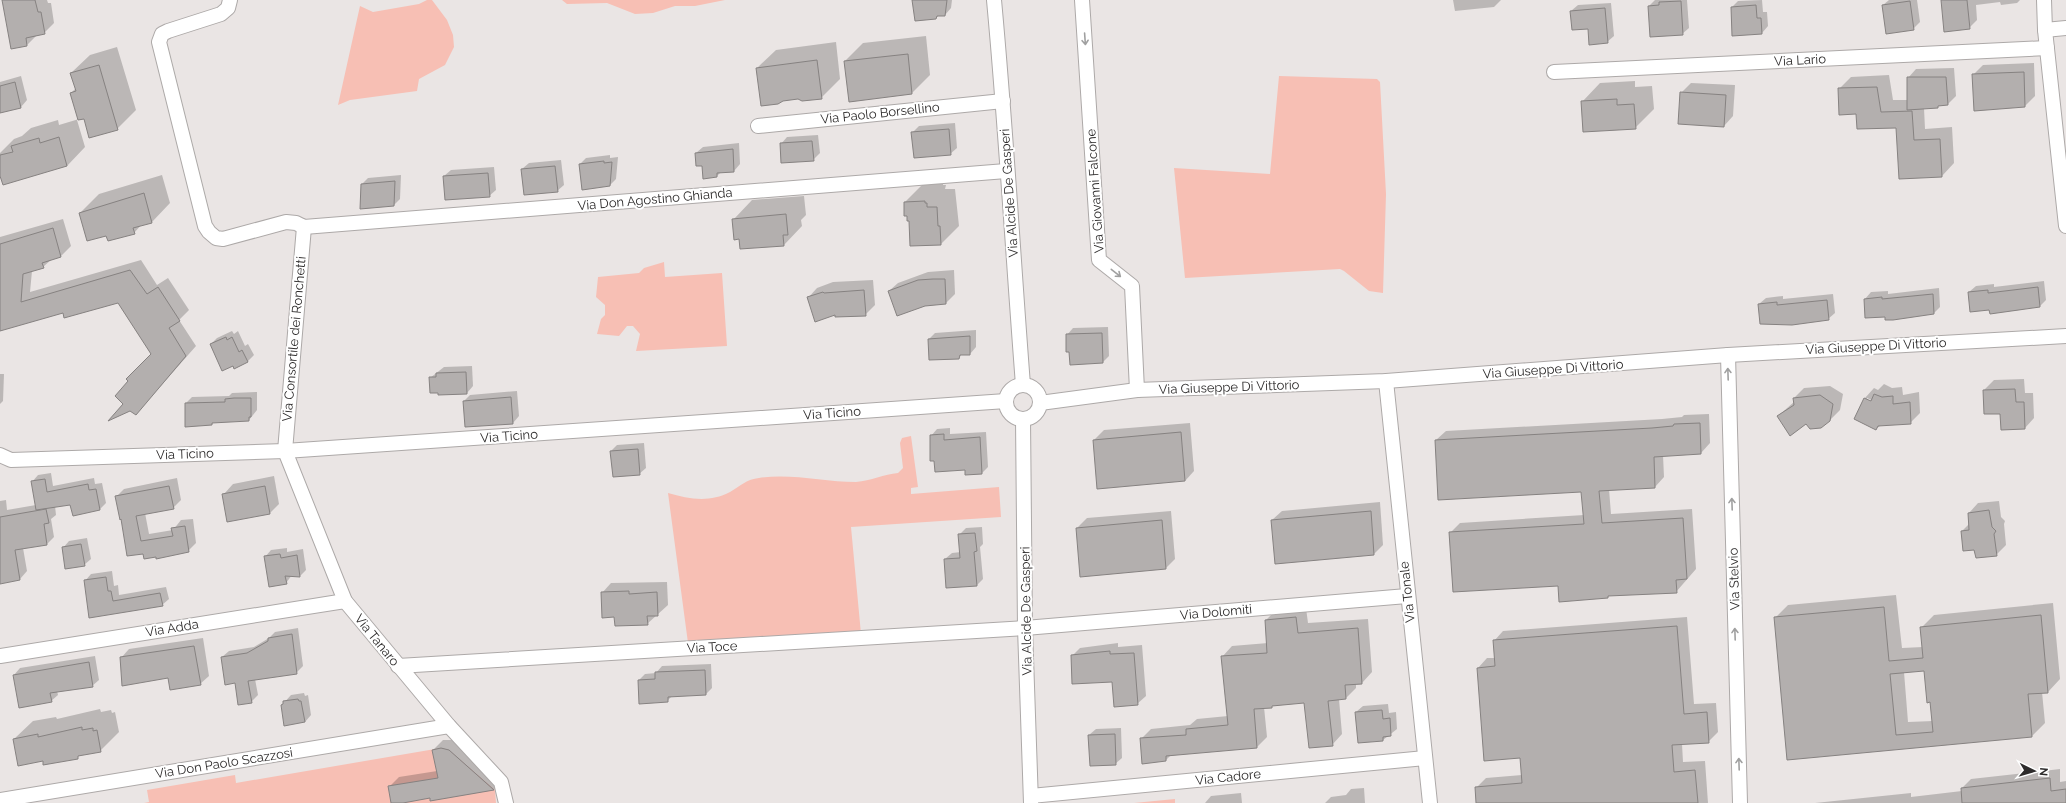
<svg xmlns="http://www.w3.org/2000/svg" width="2066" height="803" font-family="Raleway,sans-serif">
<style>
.green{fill:#f7bfb4}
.shadow{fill:#0003;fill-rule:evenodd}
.building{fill:#b3afae;stroke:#868281;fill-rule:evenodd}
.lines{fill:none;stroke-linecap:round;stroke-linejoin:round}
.street-casing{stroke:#ada9a8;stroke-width:16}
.street{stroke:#fff;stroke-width:14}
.oneway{stroke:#a0a0a0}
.labels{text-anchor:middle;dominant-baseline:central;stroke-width:4;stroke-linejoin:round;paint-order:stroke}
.street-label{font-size:13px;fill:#2d2b2b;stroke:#fff}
</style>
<rect width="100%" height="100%" fill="#eae5e4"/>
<g class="green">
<polygon points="427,0 432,0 447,20 453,35 454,47 445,65 419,79 417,91 350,100 338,105 360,6 373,12 419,4"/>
<polygon points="562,0 725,0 695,6 675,6 653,13 635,14 607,3 567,4"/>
<polygon points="1279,76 1377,79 1380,82 1386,194 1383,293 1369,291 1344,271 1340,269 1185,278 1174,168 1270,174"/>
<polygon points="664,262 665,277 722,273 727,346 636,351 640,334 633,326 627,326 619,336 597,334 601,319 605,315 605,305 596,297 598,277 639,273 644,268"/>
<path d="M 911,436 L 918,487 L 911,488 L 911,494 L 999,487 L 1001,517 L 851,527 L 861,634 L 688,643 L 668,493 C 689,499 709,503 730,492 C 740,486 747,479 759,478 C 791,473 824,482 856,482 C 871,481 884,474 898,473 L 903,468 L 900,443 L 902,438 Z"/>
<polygon points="441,748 449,750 495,790 496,803 144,803 149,802 147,790 235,775 236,783"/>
<polygon points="1175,799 1175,803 1134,803"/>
</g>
<g class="shadow">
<polygon points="3,0 47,0 48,3 51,3 54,23 44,33 37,35 27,45"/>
<polygon points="913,0 952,0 951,8 945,15 939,15 936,18"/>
<polygon points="1453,0 1501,0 1494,7 1455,11"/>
<polygon points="1655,0 1687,0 1689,28 1682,34 1649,6"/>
<polygon points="1762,0 1763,12 1767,12 1768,26 1762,33 1732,7 1738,1"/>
<polygon points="1889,0 1917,0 1920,22 1913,29 1883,5"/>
<polygon points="1942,0 2020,0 2017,3 2001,5 2000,2 1976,5 1977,20 1969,28"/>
<polygon points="1611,3 1614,36 1607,42 1571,11 1578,5"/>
<polygon points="926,36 930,75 912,93 845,61 863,43"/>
<polygon points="836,42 840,79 821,98 757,68 776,50"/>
<polygon points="117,47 136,110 117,129 84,118 77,120 85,147 67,166 0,173 0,153 14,139 22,136 31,128 58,120 59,125 79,119 71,93 76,88 71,73 90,55"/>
<polygon points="2034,63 2035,96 2025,106 1973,75 1983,65"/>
<polygon points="1954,68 1956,96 1948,104 1924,108 1925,129 1952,127 1954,163 1942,176 1897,127 1857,113 1839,89 1851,77 1889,75 1893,100 1908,100 1908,78 1916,69"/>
<polygon points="21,76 27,100 21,107 0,107 0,82"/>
<polygon points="1635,81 1635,87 1652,86 1654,109 1635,128 1582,102 1600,83"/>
<polygon points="1691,83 1735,85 1733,116 1724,126 1681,93"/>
<polygon points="955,123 957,148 950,154 912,133 919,126"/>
<polygon points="818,135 820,153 813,160 781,144 787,137"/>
<polygon points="739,143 740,164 734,171 721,172 717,176 702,165 696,153 703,147"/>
<polygon points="610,155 610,158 618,157 616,179 610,185 580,164 586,158"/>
<polygon points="561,160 564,185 557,191 522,169 529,163"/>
<polygon points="494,167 496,190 489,196 444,176 451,170"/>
<polygon points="162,175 170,203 152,222 142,224 134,233 107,235 80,213 99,194"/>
<polygon points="401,175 400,199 394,205 362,184 368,178"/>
<polygon points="943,183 943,185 946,185 945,189 955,189 959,226 941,244 910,220 905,202 923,184"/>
<polygon points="804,196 806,215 801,220 802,226 784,245 740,238 734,219 752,200"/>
<polygon points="63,219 71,246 61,256 52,259 43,267 32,271 30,292 141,260 157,285 168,278 189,310 179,320 196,346 136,414 124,404 152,354 119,302 63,311 0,330 0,237"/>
<polygon points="954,270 955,294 946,303 924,305 889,291 898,283 928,272"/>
<polygon points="873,280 875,305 865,315 836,313 808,298 817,288 833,282"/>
<polygon points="2044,281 2046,300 2040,306 2022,308 2020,310 1991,313 1990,309 1969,292 1976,286 1994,284 1994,287"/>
<polygon points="1939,288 1940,307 1934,313 1916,314 1913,317 1886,319 1886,316 1866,317 1865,299 1871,292 1888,291 1888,294"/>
<polygon points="1833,294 1835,313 1828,319 1759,304 1766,298 1783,296 1783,299"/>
<polygon points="1108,327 1109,356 1103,362 1067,335 1073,328"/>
<polygon points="976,330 976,347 970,354 962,354 958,358 929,339 935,333"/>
<polygon points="232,331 234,334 238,331 245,346 248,344 254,355 247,362 233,365 211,344 217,338"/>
<polygon points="472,366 473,386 467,393 430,378 444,367"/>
<polygon points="0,374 4,374 3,401 0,404"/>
<polygon points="2024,379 2025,393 2033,393 2034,418 2025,428 2001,413 1984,390 1994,380"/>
<path d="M 1884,384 L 1892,388 L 1902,387 L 1903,395 L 1919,392 L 1920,413 L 1910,423 L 1881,425 L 1876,429 L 1855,419 L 1865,398 L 1874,388 L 1878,390 ZM 1867,398 L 1876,402 L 1867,400 Z"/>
<polygon points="1830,386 1843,394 1840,410 1830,420 1778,416 1794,402 1794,398 1804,388"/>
<polygon points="517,391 519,416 513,423 464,401 470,395"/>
<polygon points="257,392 257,410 249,420 214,422 212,424 186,426 186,403 192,397 229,396 232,393"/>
<polygon points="1709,414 1710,443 1701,453 1663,455 1664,477 1655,487 1609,489 1611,514 1692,509 1696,569 1676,592 1610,595 1608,597 1560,601 1559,585 1450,533 1460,523 1584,515 1582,491 1436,440 1446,431 1662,419 1682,417 1684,415"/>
<polygon points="1190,423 1194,471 1185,481 1094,440 1104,430"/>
<polygon points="950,428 950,434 986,432 988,467 982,473 935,460 931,436 937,429"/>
<polygon points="644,443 646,468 639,474 611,451 617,445"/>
<polygon points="51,473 53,486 94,478 95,484 102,483 106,503 99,510 71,504 55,506 56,515 51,519 54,537 47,544 23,548 27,571 20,579 0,583 0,501 6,500 7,510 36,505 32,482 38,475"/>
<polygon points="274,476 279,504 269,514 224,494 233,484"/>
<polygon points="177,478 181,500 173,508 145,513 149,534 173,530 181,520 193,519 196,543 188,551 157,556 143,553 122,518 116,497 124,489"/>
<polygon points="1999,501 2001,517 2005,521 2004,524 2006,545 1996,555 1962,531 1969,524 1969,513 1978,503"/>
<polygon points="1380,502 1383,545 1374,554 1272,520 1282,511"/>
<polygon points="1171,511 1175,559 1166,568 1077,528 1087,518"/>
<polygon points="982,527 983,544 980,547 983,579 977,585 945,559 952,553 961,552 959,535 966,528"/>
<polygon points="87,538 91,559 84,565 63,548 69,541"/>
<polygon points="287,548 287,552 303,549 306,570 300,576 292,575 286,583 265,557 271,550"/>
<polygon points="112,571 114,586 118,585 119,595 166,587 169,599 162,605 90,617 85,581 91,574"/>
<polygon points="667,582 668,605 647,624 615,616 602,593 611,583"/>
<path d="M 1896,595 L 1902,648 L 1923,647 L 1921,628 L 1934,615 L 2053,603 L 2060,679 L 2048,692 L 2042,692 L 2045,723 L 2032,736 L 1788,759 L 1775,618 L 1788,605 ZM 1925,670 L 1933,721 L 1908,722 L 1904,672 Z"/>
<polygon points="1306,608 1308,623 1368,619 1372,672 1362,683 1356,683 1356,688 1346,698 1339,699 1342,734 1332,745 1305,702 1264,707 1267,737 1257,747 1171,755 1166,760 1141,739 1151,729 1190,725 1197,719 1228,716 1222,657 1232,646 1268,643 1266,620 1276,610"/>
<polygon points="1687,617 1694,704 1716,703 1718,732 1708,742 1682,744 1683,762 1705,761 1708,803 1477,803 1476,788 1486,778 1522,775 1520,757 1478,668 1487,658 1495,658 1494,641 1503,631"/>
<polygon points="298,628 303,666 296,673 255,679 258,695 251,702 235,682 222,657 229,651 254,647 269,638 275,632"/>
<polygon points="203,638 209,676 200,684 169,677 121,658 129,649"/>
<polygon points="1118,643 1118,647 1142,645 1146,696 1137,704 1113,680 1072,656 1080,648"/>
<polygon points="95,656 99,680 92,686 57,691 58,695 51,701 14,675 20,668"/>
<polygon points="711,664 712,688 706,694 673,695 667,701 639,680 645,674 656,673 662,666"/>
<polygon points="304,693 305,696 308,695 311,715 305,722 282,705 291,695"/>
<polygon points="1388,704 1389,713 1396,712 1397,729 1383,740 1356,712 1363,706"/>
<polygon points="100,709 101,712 111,710 112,713 115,712 119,732 100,751 44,760 14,739 33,721 56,717 57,719"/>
<polygon points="1121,728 1122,758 1115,764 1089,735 1096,729"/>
<polygon points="443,740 459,740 503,780 494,790 431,800 431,797 392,803 389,787 399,777 437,771 433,750"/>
<polygon points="2060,769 2060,782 2066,781 2066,803 1815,803 1911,793 1911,797 1962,791 1962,788 1971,779"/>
<polygon points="1364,788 1365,803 1325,803 1331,797 1346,795 1351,789"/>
<polygon points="1241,793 1242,803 1205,803 1211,796"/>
</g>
<g class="building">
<polygon points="2,0 35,0 38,12 41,12 45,34 26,38 27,46 11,49"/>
<polygon points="912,0 947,0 945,16 937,16 936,19 915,21"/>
<polygon points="1941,0 1967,0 1970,29 1944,32"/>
<polygon points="1681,1 1683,35 1650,37 1648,6 1659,5 1659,2"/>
<polygon points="1910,1 1914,30 1886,34 1882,5"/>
<polygon points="1756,5 1757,18 1761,18 1762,34 1732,36 1731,7"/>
<polygon points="1605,8 1608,43 1589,45 1588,29 1572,30 1570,11"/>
<polygon points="908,54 912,94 849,102 844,61"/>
<polygon points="817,60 822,99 802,101 798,99 783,101 778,104 761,106 756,68"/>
<polygon points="99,65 118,130 89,138 84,119 78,120 70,93 76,91 70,73"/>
<polygon points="2024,72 2025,107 1974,111 1972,74"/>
<polygon points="1907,77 1946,77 1948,105 1938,106 1938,108 1907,110"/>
<polygon points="15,82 21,108 0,113 0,86"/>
<polygon points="1877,87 1881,112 1912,111 1914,140 1940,139 1942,177 1899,179 1896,128 1857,129 1856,114 1839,115 1838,88"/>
<polygon points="1680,92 1726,95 1724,127 1678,124"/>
<polygon points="1617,99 1617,105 1634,104 1636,129 1583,132 1581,101"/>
<polygon points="949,129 951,155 914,158 911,132"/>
<polygon points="59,137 67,166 3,185 0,176 0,155 13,152 11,146 39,138 40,143"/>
<polygon points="812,141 814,161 781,163 780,143"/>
<polygon points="733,149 734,172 717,173 717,177 703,179 702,166 696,166 695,153"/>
<polygon points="604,161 604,163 612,162 610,186 582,190 579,164"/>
<polygon points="555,166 558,192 524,195 521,169"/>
<polygon points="488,173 490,197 445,200 443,176"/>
<polygon points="395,181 394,206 360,209 361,184"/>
<polygon points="144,193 152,223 133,228 135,234 108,241 106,236 87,241 79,213"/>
<polygon points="925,201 925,203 927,203 927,207 937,207 938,226 940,226 941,245 910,246 909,221 907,221 907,216 904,216 904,202"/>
<polygon points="786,214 788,235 783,235 784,246 740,249 739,239 734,240 732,219"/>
<polygon points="53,228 61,257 42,263 44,268 23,274 21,302 130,270 147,294 158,287 180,321 169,328 186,356 136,415 130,411 108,421 123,404 115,396 128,381 126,379 151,354 118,303 64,318 63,313 0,331 0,244"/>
<polygon points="933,279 945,279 946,304 925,306 897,316 888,291 918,280"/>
<polygon points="2038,287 2040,307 1990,314 1989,310 1970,312 1968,292 1988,290 1988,293"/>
<polygon points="864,290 866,316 835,317 835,315 815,322 807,297 823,292 824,293"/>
<polygon points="1933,294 1934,314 1893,320 1885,320 1885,317 1865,318 1864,299 1882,297 1882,299"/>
<polygon points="1827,300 1829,320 1792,325 1760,324 1758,304 1777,302 1777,305"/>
<polygon points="1102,333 1103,363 1070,365 1069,352 1066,352 1066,334"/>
<polygon points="970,336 970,355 960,355 959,359 929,360 928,339"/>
<polygon points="226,337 227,340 232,337 239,352 242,350 248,362 234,369 233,366 222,371 210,344"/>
<polygon points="466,372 467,394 438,395 438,393 430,393 429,377 436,377 436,373"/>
<polygon points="2015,389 2016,402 2024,402 2025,429 2001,430 2000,414 1984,414 1983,390"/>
<polygon points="1874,394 1882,397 1893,396 1893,404 1910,402 1911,424 1878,426 1876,430 1854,419 1864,398 1871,401"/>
<polygon points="1820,395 1833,404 1830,421 1821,428 1810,429 1806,424 1790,436 1777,416 1794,405 1793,398"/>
<polygon points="511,397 513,424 465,427 463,401"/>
<polygon points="234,398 251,398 251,417 249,417 249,421 212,423 212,425 185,427 185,403 225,402 225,399"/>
<polygon points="1700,423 1701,454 1654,457 1655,488 1599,491 1602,523 1683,518 1687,579 1676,580 1677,593 1608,596 1608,598 1559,602 1558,586 1453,592 1449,532 1584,524 1581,492 1438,500 1435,440 1652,428 1673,426 1674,424"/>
<polygon points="1181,432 1185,481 1097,489 1093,440"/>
<polygon points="944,434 944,440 980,437 982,474 965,475 965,470 935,472 934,461 930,461 930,435"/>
<polygon points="638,449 640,475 613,477 610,451"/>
<polygon points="45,479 47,492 88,484 89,490 96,489 100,510 73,516 70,505 36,510 31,481"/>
<polygon points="169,486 174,509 136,516 141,541 173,536 171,528 185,526 189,552 156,559 156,557 144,559 143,554 127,556 121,519 120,520 115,496"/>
<polygon points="265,486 270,514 227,522 222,494"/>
<polygon points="46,509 49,523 44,524 47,545 15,550 20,580 0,584 0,517"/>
<polygon points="1989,510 1992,527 1996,531 1994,534 1997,556 1976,558 1974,550 1963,551 1961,531 1969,530 1968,513"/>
<polygon points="1371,511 1374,555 1275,564 1271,520"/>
<polygon points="1162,520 1166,569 1080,577 1076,528"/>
<polygon points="975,533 977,551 974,552 977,586 946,588 944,559 960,558 958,534"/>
<polygon points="81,544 85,566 65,569 62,547"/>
<polygon points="280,554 281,558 297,555 300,577 285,576 287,584 269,587 264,556"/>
<polygon points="106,577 108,591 111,591 113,601 160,593 163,606 89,618 84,580"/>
<polygon points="629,591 629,594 657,592 658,616 647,616 648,625 615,626 614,617 602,618 601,592"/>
<path d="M 1884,607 L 1889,661 L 1923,658 L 1920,627 L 2041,615 L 2048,693 L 2028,694 L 2032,737 L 1787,760 L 1774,617 ZM 1924,671 L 1927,703 L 1930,702 L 1933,732 L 1896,735 L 1890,674 Z"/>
<polygon points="1296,617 1298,633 1358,628 1362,684 1345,685 1346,699 1328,701 1333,746 1309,748 1304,703 1272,706 1272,708 1254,709 1257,748 1166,756 1166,761 1142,764 1140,738 1186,735 1186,729 1228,725 1221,656 1267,653 1265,620"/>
<polygon points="1677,626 1684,714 1707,712 1709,743 1672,745 1674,772 1695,770 1698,803 1476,803 1475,787 1522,783 1520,758 1484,761 1477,668 1495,666 1493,640"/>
<polygon points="292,634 297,674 248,681 252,703 238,705 235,683 225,685 221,657 247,653 268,641 268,638"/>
<polygon points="194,646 201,685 170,690 168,678 122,686 120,657"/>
<polygon points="1110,651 1110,654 1134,653 1138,705 1114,707 1112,682 1072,684 1071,655"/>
<polygon points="89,662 93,687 50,693 52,702 19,708 13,675"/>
<polygon points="705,670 706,695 668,697 668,702 639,704 638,680 655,679 655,672"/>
<polygon points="298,699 299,701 301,701 305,722 284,726 281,705 283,704 283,701"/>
<polygon points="1382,710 1383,719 1390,718 1391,736 1383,737 1383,741 1358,743 1355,712"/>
<polygon points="82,727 82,730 93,728 93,731 97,730 101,752 78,756 78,759 43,765 43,761 18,766 13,739 38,734 38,737"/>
<polygon points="1115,734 1116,765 1090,766 1088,735"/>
<polygon points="441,748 449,750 494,790 430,801 430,798 403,803 391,803 388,786 438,778 432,750"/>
<polygon points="2050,778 2051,791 2066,789 2066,803 1962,803 1961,788"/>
</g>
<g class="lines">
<defs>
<g id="street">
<polyline points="230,0 228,8 221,14 168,31 162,34 159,42 205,226 209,232 216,238 223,239 286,222 296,223 304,227 1006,171"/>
<path d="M 994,0 C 1006,128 1013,257 1023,385"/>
<polyline points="1082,0 1099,260 1132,286 1137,390"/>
<polyline points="2044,0 2045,30 2066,226"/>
<polyline points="2045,30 2066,28"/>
<polyline points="1554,72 2047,48"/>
<polyline points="758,126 1003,101"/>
<polyline points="304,227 285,451 345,601 449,726 501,782 506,803"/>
<polyline points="1728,355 1740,803"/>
<polyline points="1386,381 1430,803"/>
<circle cx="1023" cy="402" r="17"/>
<polyline points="1040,403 1137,390 1386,381 1728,355 2066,336"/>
<polyline points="1023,419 1025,628 1031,803"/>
<polyline points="0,455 11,460 285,451 1006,401"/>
<polyline points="0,656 345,601"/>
<polyline points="398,666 1025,628 1407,596"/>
<polyline points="1031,796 1425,758"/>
<polyline points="0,800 449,726"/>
</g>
</defs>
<use href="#street" class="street-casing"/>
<use href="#street" class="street"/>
</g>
<defs><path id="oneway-shaft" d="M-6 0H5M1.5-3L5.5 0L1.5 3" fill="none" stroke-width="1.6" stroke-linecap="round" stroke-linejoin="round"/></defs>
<g class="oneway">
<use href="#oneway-shaft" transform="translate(1085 39) rotate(86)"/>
<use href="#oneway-shaft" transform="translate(1116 273) rotate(38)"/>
<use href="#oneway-shaft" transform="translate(1728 374) rotate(-92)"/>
<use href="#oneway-shaft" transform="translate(1732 504) rotate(-92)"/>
<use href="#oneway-shaft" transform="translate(1735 634) rotate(-92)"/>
<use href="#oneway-shaft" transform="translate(1739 764) rotate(-92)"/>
</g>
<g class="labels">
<g class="street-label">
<text transform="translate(1800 60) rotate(-3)">Via Lario</text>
<text transform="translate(880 113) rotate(-6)">Via Paolo Borsellino</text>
<text transform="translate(1095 191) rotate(-94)">Via Giovanni Falcone</text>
<text transform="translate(1009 193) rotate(-94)">Via Alcide De Gasperi</text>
<text transform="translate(655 199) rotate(-5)">Via Don Agostino Ghianda</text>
<text transform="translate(294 339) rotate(-85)">Via Consortile dei Ronchetti</text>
<text transform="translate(1876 346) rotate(-3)">Via Giuseppe Di Vittorio</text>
<text transform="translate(1553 369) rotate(-4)">Via Giuseppe Di Vittorio</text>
<text transform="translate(1229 387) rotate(-2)">Via Giuseppe Di Vittorio</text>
<text transform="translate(832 413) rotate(-4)">Via Ticino</text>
<text transform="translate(509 436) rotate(-4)">Via Ticino</text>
<text transform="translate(185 454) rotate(-2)">Via Ticino</text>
<text transform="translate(1734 579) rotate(-92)">Via Stelvio</text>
<text transform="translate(1407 592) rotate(-96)">Via Tonale</text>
<text transform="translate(1026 611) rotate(-91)">Via Alcide De Gasperi</text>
<text transform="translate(1216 612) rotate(-5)">Via Dolomiti</text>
<text transform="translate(172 628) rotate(-9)">Via Adda</text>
<text transform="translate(377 640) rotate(51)">Via Tanaro</text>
<text transform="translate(712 647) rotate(-3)">Via Toce</text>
<text transform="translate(224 763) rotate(-9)">Via Don Paolo Scazzosi</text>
<text transform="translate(1228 777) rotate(-6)">Via Cadore</text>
</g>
</g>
<g transform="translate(2034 771) rotate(95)" stroke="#ffffff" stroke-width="3" paint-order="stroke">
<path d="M0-3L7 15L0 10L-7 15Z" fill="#2d2b2b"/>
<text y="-6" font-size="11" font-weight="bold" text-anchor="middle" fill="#2d2b2b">N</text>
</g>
</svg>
